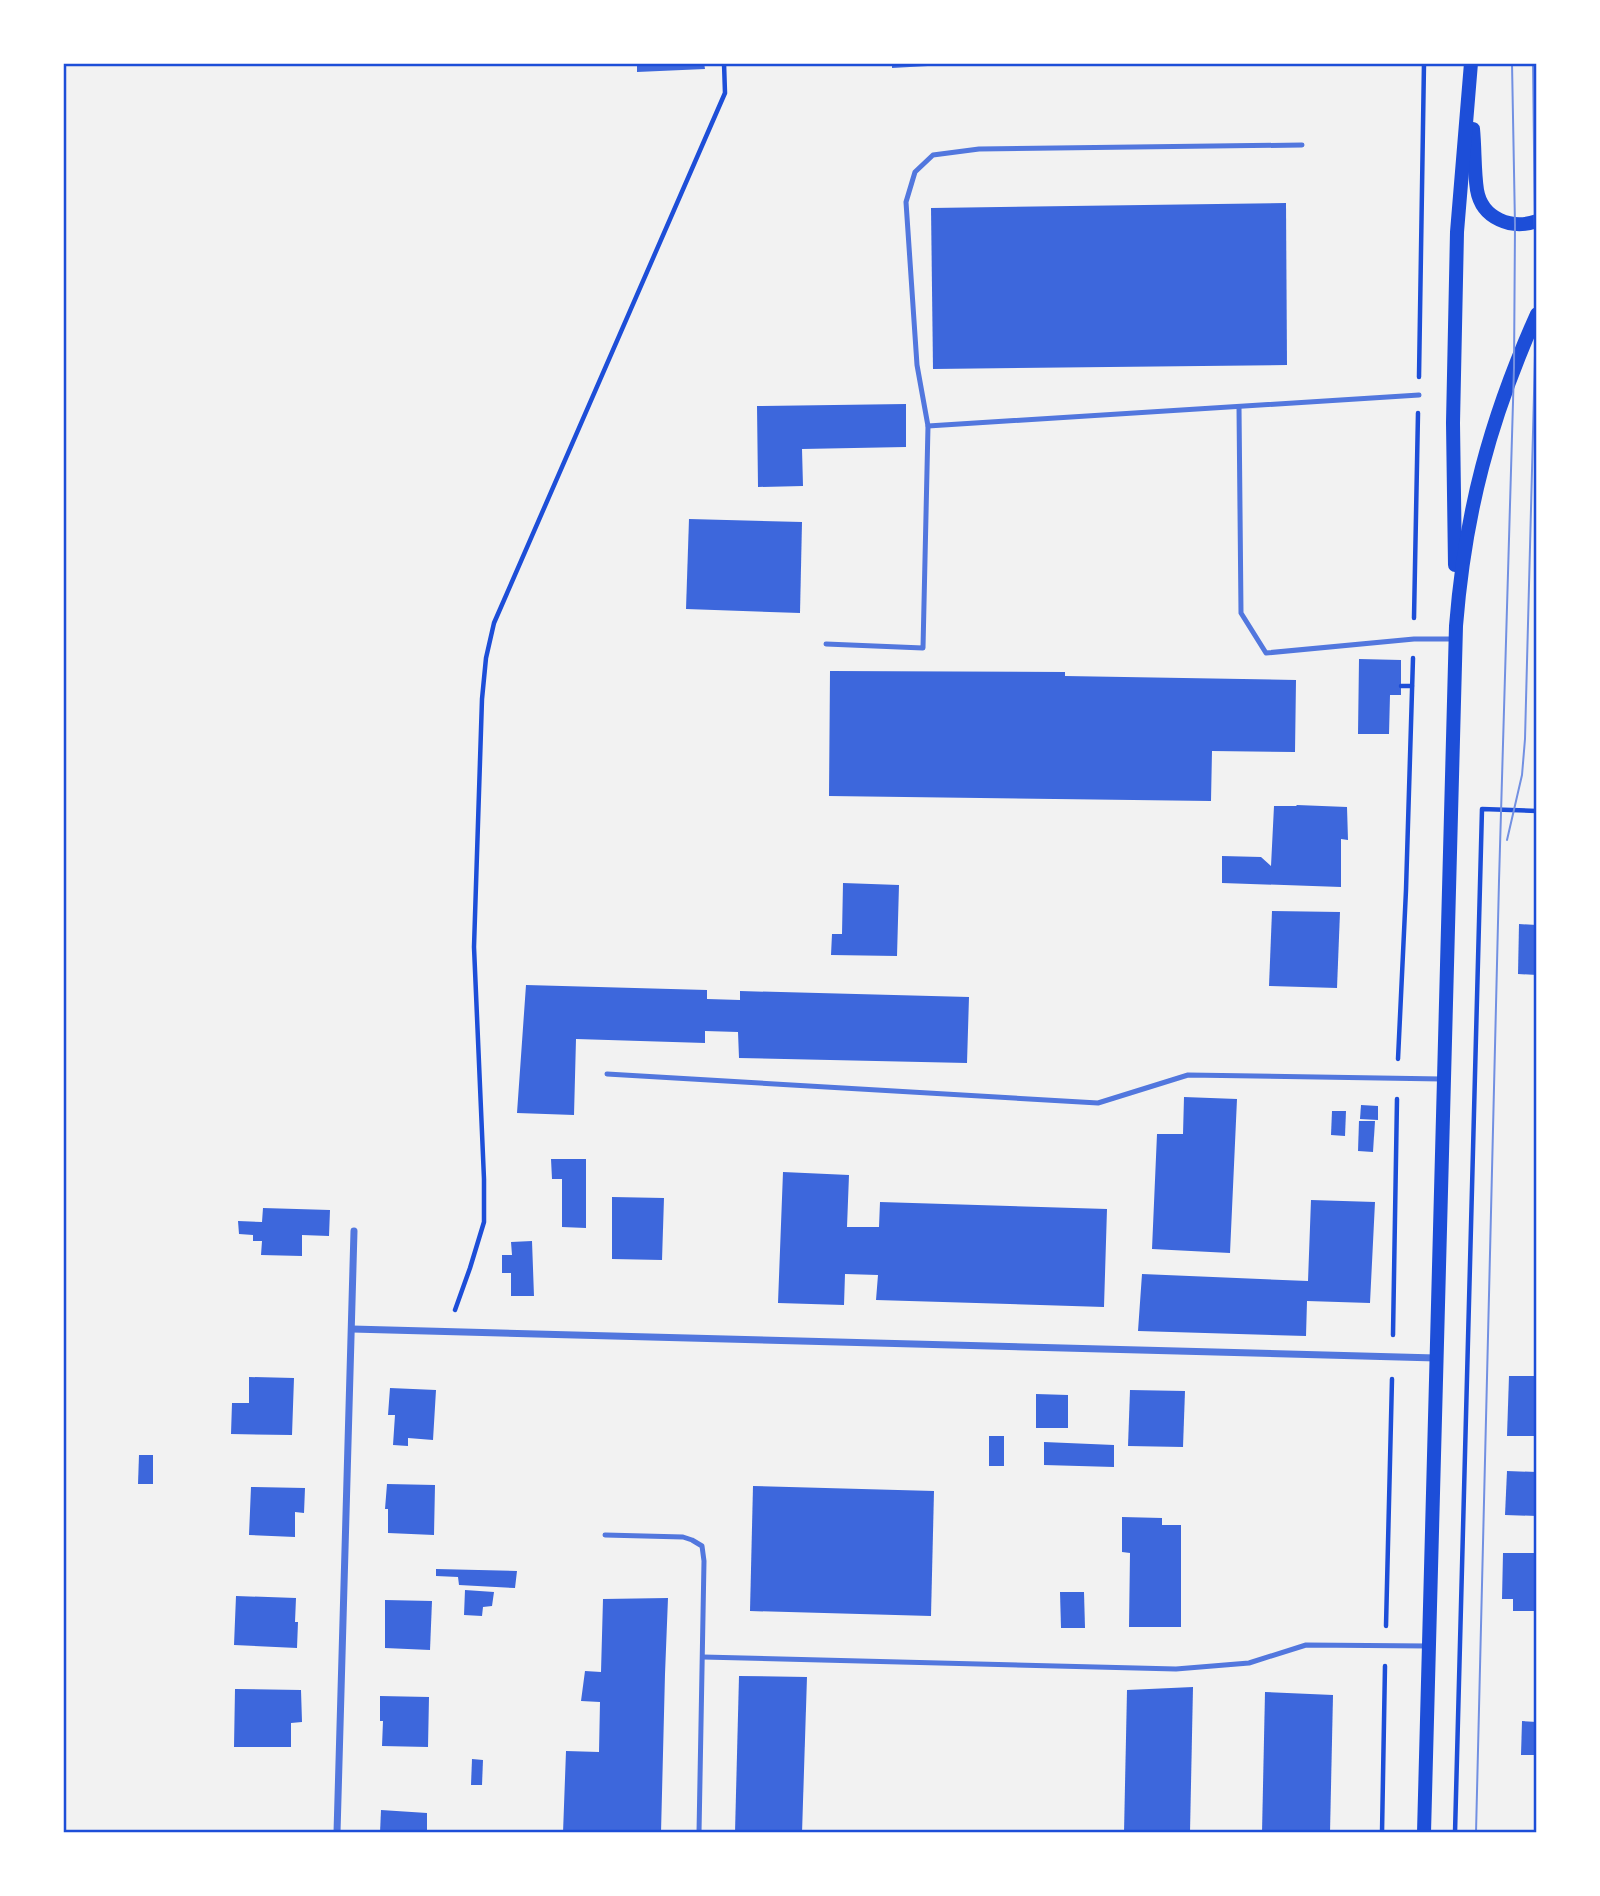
<svg xmlns="http://www.w3.org/2000/svg" width="1600" height="1896" font-family="'DM Sans',sans-serif">
<style>
.building{fill:#3d67dc}
.lines{fill:none;stroke-linecap:round;stroke-linejoin:round}
.path{stroke:#1d4ed8;stroke-width:4.5}
.service{stroke:#5277de;stroke-width:5}
.minor{stroke:#5277de;stroke-width:7}
.secondary{stroke:#1d4ed8;stroke-width:14}
.tram{stroke:#7290e2;stroke-width:2}
.neatline{fill:none;stroke:#1d4ed8;stroke-width:2.5}
</style>
<rect width="100%" height="100%" fill="#f2f2f2"/>
<g class="building">
<polygon points="637,63 704,63 705,69 637,72"/>
<polygon points="892,63 946,63 946,65 892,68"/>
<polygon points="1286,203 1287,365 933,369 931,208"/>
<polygon points="906,404 906,447 802,449 803,486 758,487 757,406"/>
<polygon points="689,519 802,522 800,613 686,609"/>
<polygon points="1359,659 1401,660 1401,695 1390,695 1389,734 1358,734"/>
<polygon points="830,671 1065,672 1065,676 1296,680 1295,752 1212,751 1211,801 829,796"/>
<polygon points="1297,805 1347,807 1348,840 1341,839 1341,887 1222,883 1222,856 1261,857 1271,866 1274,806 1296,806"/>
<polygon points="843,883 899,885 897,956 831,955 832,934 842,934"/>
<polygon points="1272,911 1340,912 1337,988 1269,986"/>
<polygon points="1519,924 1537,925 1537,975 1518,974"/>
<polygon points="526,985 707,990 707,999 740,1000 740,991 969,997 967,1063 739,1058 738,1032 705,1031 705,1043 576,1039 574,1115 517,1113"/>
<polygon points="1184,1097 1237,1099 1230,1253 1152,1249 1157,1134 1183,1134"/>
<polygon points="1361,1105 1378,1106 1378,1120 1360,1119"/>
<polygon points="1332,1111 1346,1111 1345,1136 1331,1135"/>
<polygon points="1359,1121 1375,1121 1373,1152 1358,1151"/>
<polygon points="551,1159 586,1159 586,1228 562,1227 562,1179 552,1179"/>
<polygon points="783,1172 849,1175 847,1227 879,1227 880,1202 1107,1209 1104,1307 876,1300 878,1275 845,1274 844,1305 778,1303"/>
<polygon points="612,1197 664,1198 662,1260 612,1259"/>
<polygon points="1311,1200 1375,1202 1370,1303 1307,1301 1306,1336 1138,1331 1142,1274 1308,1281"/>
<polygon points="263,1208 330,1210 329,1236 302,1235 302,1256 261,1255 262,1241 253,1241 253,1235 239,1234 238,1221 262,1222"/>
<polygon points="532,1241 534,1296 511,1296 511,1273 502,1273 502,1255 512,1255 511,1242"/>
<polygon points="1509,1376 1537,1376 1537,1436 1507,1436"/>
<polygon points="249,1377 294,1378 292,1435 231,1434 232,1403 249,1403"/>
<polygon points="390,1388 436,1390 433,1440 408,1438 408,1446 393,1445 395,1415 388,1415"/>
<polygon points="1130,1390 1185,1391 1183,1447 1128,1446"/>
<polygon points="1036,1394 1068,1395 1068,1428 1036,1428"/>
<rect x="989" y="1436" width="15" height="30"/>
<polygon points="1044,1442 1114,1445 1114,1467 1044,1465"/>
<polygon points="139,1455 153,1455 153,1484 138,1484"/>
<polygon points="1507,1471 1537,1472 1537,1516 1505,1515"/>
<polygon points="387,1484 435,1485 434,1535 388,1533 388,1509 385,1509"/>
<polygon points="753,1486 934,1491 931,1616 750,1611"/>
<polygon points="251,1487 305,1488 304,1513 295,1512 295,1537 249,1535"/>
<polygon points="1122,1517 1162,1518 1162,1525 1181,1525 1181,1627 1129,1627 1130,1553 1122,1552"/>
<polygon points="1503,1553 1537,1553 1537,1600 1535,1600 1535,1611 1513,1611 1513,1599 1502,1599"/>
<polygon points="436,1569 517,1571 515,1588 459,1585 458,1577 436,1576"/>
<polygon points="465,1590 494,1592 492,1606 483,1607 482,1616 464,1615"/>
<polygon points="1060,1592 1084,1592 1085,1628 1061,1628"/>
<polygon points="236,1596 296,1598 295,1622 298,1622 297,1648 234,1645"/>
<polygon points="668,1598 665,1674 661,1833 563,1833 566,1751 599,1752 600,1702 581,1701 585,1671 601,1672 603,1599"/>
<polygon points="385,1600 432,1601 430,1650 385,1648"/>
<polygon points="739,1676 807,1677 802,1833 735,1833"/>
<polygon points="1193,1687 1190,1833 1124,1833 1127,1690"/>
<polygon points="235,1689 301,1690 302,1722 291,1723 291,1747 234,1747"/>
<polygon points="1265,1692 1333,1695 1330,1833 1262,1833"/>
<polygon points="380,1696 429,1697 428,1747 382,1746 383,1721 380,1721"/>
<polygon points="1522,1721 1537,1722 1537,1755 1521,1755"/>
<polygon points="472,1759 483,1760 482,1785 471,1785"/>
<polygon points="381,1810 427,1813 427,1833 380,1833"/>
</g>
<g class="lines">
<g class="path">
<polyline points="1419,377 1424,63"/>
<polyline points="1414,618 1418,413"/>
<polyline points="1401,686 1412,686"/>
<polyline points="1398,1059 1406,890 1413,658"/>
<polyline points="455,1310 470,1268 484,1222 484,1179 474,947 482,699 486,658 494,623 725,93 724,63"/>
<polyline points="1393,1335 1397,1099"/>
<polyline points="1386,1626 1392,1379"/>
<polyline points="1382,1833 1385,1666"/>
<polyline points="1455,1833 1482,809 1537,811"/>
</g>
<g class="service">
<polyline points="1239,407 1241,613 1266,653 1414,639 1453,639"/>
<polyline points="928,426 1419,395"/>
<polyline points="826,644 923,648 928,426 917,365 906,202 915,172 933,155 979,149 1302,145"/>
<polyline points="607,1074 1098,1103 1188,1075 1442,1079"/>
<polyline points="605,1535 683,1537 692,1540 702,1546 704,1561 699,1833"/>
<polyline points="703,1657 1176,1669 1249,1663 1306,1645 1428,1646"/>
</g>
<g class="minor">
<polyline points="352,1329 1436,1358"/>
<polyline points="337,1833 354,1231"/>
</g>
<g class="secondary">
<path d="M 1473,129 C 1475,149 1474,170 1477,190 C 1482,219 1512,230 1537,221"/>
<polyline points="1455,565 1453,423 1457,232 1471,63"/>
<path d="M 1424,1833 L 1456,626 C 1465,512 1490,419 1537,314"/>
</g>
<g class="tram">
<polyline points="1507,840 1522,775 1525,739 1536,317 1533,63"/>
<polyline points="1476,1833 1499,881 1514,368 1515,225 1512,63"/>
</g>
</g>
<rect width="1600" height="1896" fill="none" stroke="#ffffff" stroke-width="130"/>
<rect x="65" y="65" width="1470" height="1766" class="neatline"/>
</svg>
